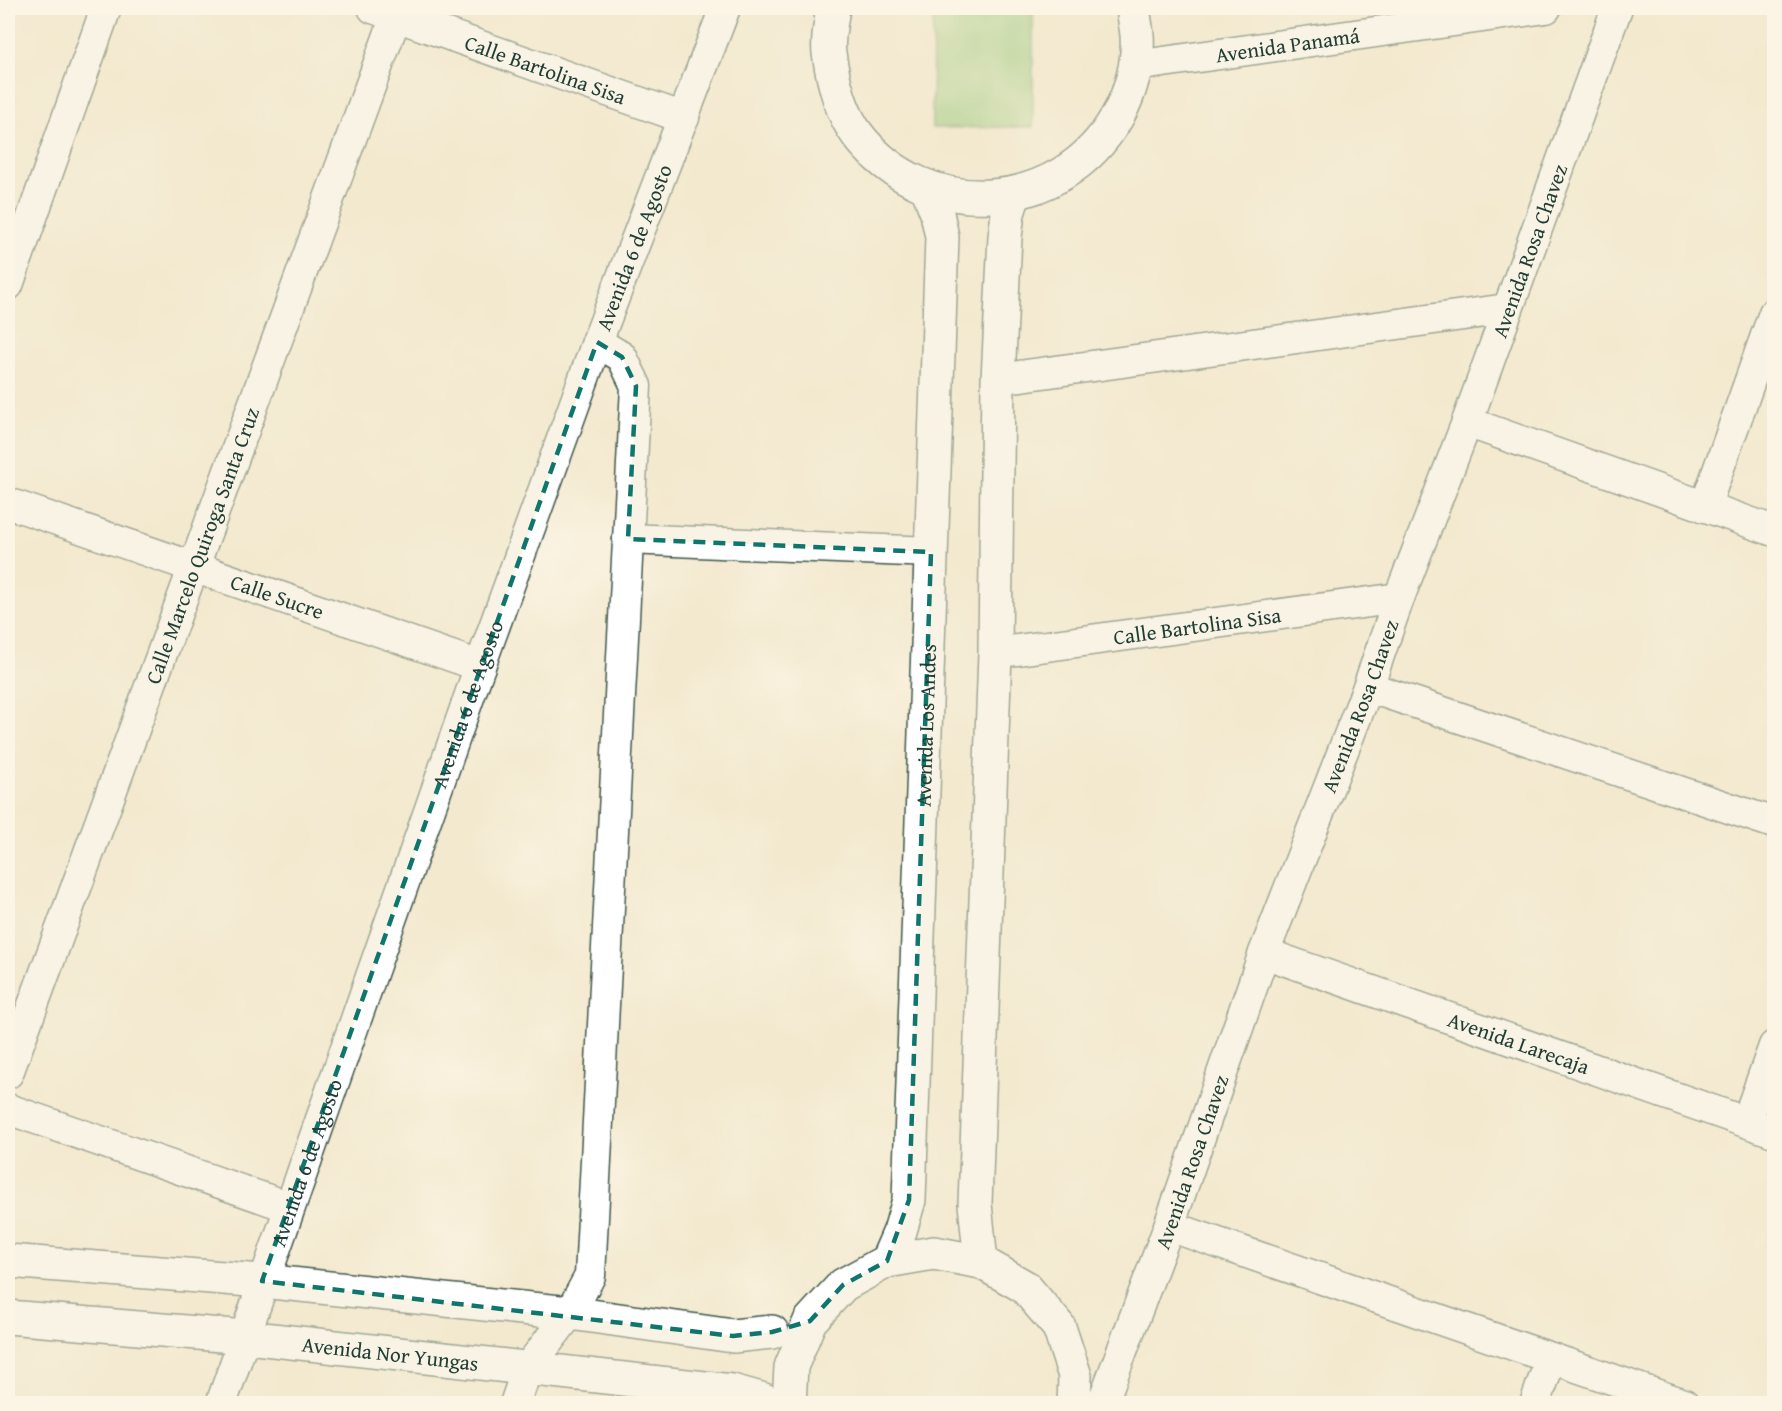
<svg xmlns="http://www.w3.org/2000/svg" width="1782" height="1411" font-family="'Gentium Book Plus',serif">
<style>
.green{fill:#95c97a;stroke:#5a8357;stroke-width:1.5}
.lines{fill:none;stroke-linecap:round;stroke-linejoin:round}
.minor-casing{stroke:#3f574b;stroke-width:33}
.tertiary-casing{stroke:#3f574b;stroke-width:36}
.minor{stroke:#fff;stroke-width:30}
.tertiary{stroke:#fff;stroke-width:33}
.marked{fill:none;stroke:#0f766e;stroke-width:4.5;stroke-dasharray:12 8;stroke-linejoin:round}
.labels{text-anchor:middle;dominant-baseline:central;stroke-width:4.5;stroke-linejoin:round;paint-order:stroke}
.street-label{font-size:21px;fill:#1f3d34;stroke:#fcf5e5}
</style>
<rect width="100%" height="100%" fill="#fcf5e5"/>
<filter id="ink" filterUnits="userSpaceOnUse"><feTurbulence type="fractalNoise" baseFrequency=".0167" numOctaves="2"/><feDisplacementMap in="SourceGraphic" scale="12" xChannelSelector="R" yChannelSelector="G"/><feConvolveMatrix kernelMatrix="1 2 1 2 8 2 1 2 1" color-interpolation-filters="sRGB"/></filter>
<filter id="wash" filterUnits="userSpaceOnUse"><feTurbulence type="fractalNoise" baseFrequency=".008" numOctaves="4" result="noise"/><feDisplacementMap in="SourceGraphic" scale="24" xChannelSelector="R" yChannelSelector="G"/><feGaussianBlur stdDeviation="1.35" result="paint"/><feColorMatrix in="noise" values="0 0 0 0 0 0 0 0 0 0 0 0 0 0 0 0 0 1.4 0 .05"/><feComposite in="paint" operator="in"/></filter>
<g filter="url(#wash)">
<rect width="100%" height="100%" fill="#f3e9cf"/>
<polygon class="green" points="933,8 1033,8 1033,127 932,128"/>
</g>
<g filter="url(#ink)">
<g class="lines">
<defs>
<g id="minor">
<path id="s1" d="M 373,8 L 684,118"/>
<path id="s2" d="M 1135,66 L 1546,8"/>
<polyline points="8,285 106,8"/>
<polyline points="998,379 1507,309"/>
<polyline points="1467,422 1774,531"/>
<path id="s3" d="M 8,503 L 480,666"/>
<polyline points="1705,507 1774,313"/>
<polyline points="628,539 931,552"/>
<path id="s4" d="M 995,653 L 1399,598"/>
<polyline points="1368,687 1774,823"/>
<path id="s5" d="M 1264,953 L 1774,1132"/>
<path id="s6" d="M 8,1073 L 396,16"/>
<polyline points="8,1109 289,1207"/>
<polyline points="1747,1121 1774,1046"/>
<polyline points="1169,1226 1684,1404"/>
<path id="s7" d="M 221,1404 L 480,666 L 597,342 L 725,8"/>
<polyline points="515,1404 527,1369 570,1313 590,1276 636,386 622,357 597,342"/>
<path id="s8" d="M 1102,1404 L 1169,1226 L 1264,953 L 1368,687 L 1399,598 L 1467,422 L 1617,8"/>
<polyline points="1535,1404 1551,1358"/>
</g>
<g id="tertiary">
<path d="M 833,8 C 831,22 827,39 829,53 C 833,81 840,111 857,134 C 925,224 1061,215 1117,117 C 1131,93 1139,62 1137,35 C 1136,26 1134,16 1133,8"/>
<polyline points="8,1261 262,1281 570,1313 733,1336 772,1332"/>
<path id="s9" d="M 887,1261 L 900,1231 L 909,1200 L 942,237 L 937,213 L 927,187"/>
<polyline points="981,1262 975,1204 995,653 998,379 1005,237 1008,213 1014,194"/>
<path id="s10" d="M 8,1317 L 245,1337 L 732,1391 L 764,1400 L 769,1404"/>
<polyline points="789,1404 791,1367 810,1321 843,1285 887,1261 934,1253 981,1262 1025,1287 1059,1327 1075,1376 1074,1404"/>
</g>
</defs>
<use href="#minor" class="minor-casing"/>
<use href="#tertiary" class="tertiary-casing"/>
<use href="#minor" class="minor"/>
<use href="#tertiary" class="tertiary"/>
</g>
</g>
<path d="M0 0H1782V1411H0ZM 597,342 L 622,357 L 636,386 L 628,539 L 931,552 L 909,1200 L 887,1261 L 843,1285 L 810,1321 L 772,1332 L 733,1336 L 262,1281 Z" fill="#f3e9cf" fill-opacity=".55" fill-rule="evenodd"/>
<path class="marked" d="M 597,342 L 622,357 L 636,386 L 628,539 L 931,552 L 909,1200 L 887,1261 L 843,1285 L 810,1321 L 772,1332 L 733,1336 L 262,1281 Z"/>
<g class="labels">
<g class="street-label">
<text stroke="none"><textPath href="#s2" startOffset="154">Avenida Panamá</textPath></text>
<text stroke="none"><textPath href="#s1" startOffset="183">Calle Bartolina Sisa</textPath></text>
<text stroke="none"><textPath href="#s7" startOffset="1228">Avenida 6 de Agosto</textPath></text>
<text stroke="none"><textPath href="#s8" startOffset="1230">Avenida Rosa Chavez</textPath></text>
<text stroke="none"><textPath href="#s6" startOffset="562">Calle Marcelo Quiroga Santa Cruz</textPath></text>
<text stroke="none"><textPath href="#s3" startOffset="285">Calle Sucre</textPath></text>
<text stroke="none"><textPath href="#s4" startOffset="204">Calle Bartolina Sisa</textPath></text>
<text stroke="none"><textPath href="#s7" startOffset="742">Avenida 6 de Agosto</textPath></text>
<text stroke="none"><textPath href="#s8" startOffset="744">Avenida Rosa Chavez</textPath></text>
<text stroke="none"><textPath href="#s9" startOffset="540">Avenida Los Andes</textPath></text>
<text stroke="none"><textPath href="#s5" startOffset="270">Avenida Larecaja</textPath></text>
<text stroke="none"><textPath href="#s8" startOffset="258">Avenida Rosa Chavez</textPath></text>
<text stroke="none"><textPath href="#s7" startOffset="256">Avenida 6 de Agosto</textPath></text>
<text stroke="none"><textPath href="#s10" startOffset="384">Avenida Nor Yungas</textPath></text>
</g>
</g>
<rect width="1782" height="1411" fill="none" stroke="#fcf5e5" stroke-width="30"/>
</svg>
